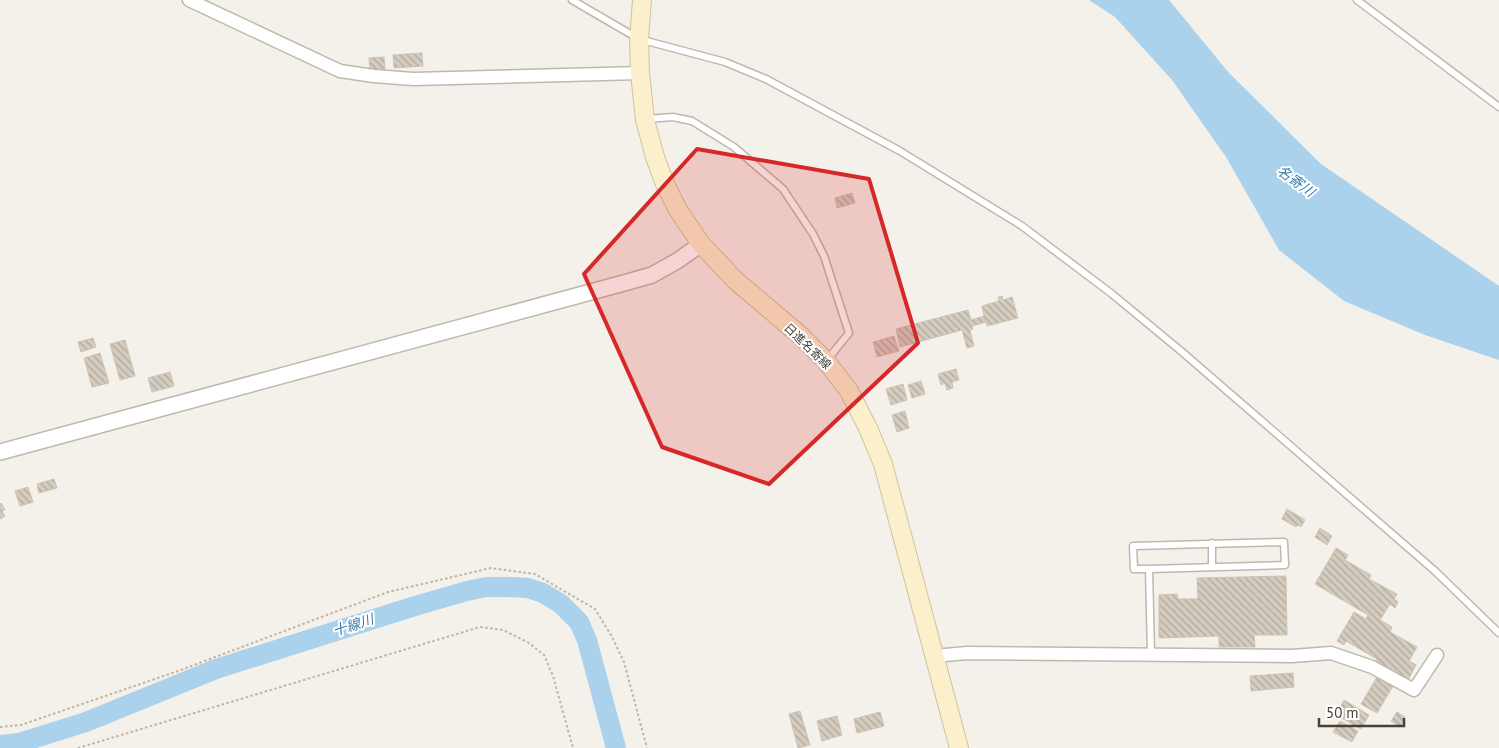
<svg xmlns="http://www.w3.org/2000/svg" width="1499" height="748" font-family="'PT Sans','Noto Sans JP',sans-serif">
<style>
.water{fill:#aad2ec}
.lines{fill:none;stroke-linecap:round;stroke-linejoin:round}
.river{stroke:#aad2ec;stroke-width:20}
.building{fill:url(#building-back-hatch);stroke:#cfc4b3}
.service-casing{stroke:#bfb8ad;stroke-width:9}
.minor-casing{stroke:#bfb8ad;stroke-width:15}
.tertiary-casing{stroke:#bfb8ad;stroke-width:18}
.secondary-casing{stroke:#d0c29c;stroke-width:20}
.path{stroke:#bfb49f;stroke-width:2;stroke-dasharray:2.5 2.5;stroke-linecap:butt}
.service{stroke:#fff;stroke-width:6}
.minor{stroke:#fff;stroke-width:12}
.tertiary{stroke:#fff;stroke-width:15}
.secondary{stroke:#fbefcc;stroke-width:18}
.marked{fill:#d62828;fill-opacity:0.2;stroke:#d62828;stroke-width:4;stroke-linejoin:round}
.labels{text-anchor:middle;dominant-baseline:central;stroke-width:4;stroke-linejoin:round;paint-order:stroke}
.street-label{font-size:12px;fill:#474138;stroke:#fff}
.water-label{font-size:14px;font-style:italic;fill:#387cac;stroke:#fff}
</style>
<defs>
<pattern id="building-back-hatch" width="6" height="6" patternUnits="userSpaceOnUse" patternTransform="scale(1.25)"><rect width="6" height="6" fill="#d5ccc0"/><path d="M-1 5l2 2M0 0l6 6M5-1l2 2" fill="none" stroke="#afa79d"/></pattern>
</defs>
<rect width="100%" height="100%" fill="#f4f0ea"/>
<polygon class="water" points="1089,0 1169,0 1229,73 1321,164 1499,286 1499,360 1425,335 1344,301 1279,250 1226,157 1172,80 1115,17"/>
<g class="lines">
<polyline class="river" points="0,745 19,743 86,722 216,669 415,606 467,591 486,587 511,587 528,588 543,593 561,604 579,622 587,640 616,748"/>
</g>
<g class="building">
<polygon points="422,53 423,66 394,68 393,55"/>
<polygon points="384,57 385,69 370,70 369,58"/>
<polygon points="852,193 855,203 837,208 835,198"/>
<polygon points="1002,296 1003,300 1012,297 1018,318 987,326 986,322 972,326 973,329 970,330 974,346 967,348 962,330 900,347 896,329 968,310 971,320 984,316 982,306 999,301 998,297"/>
<polygon points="894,336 899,351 877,357 873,342"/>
<polygon points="93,338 96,347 81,352 78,342"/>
<polygon points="125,340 135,376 120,380 110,344"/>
<polygon points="100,353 109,383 92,387 84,358"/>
<polygon points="956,369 959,380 952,382 953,388 947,390 945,383 941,385 938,374"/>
<polygon points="170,372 174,386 152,392 148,378"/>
<polygon points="921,381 925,394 912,398 908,385"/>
<polygon points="903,384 907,400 891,405 886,389"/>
<polygon points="905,411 909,428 897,432 892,415"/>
<polygon points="54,479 57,488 39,493 37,484"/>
<polygon points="28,487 33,502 20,506 15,491"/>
<polygon points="1,503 5,510 2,511 5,516 0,519 0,504"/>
<polygon points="1287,509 1305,520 1301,527 1298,525 1296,527 1282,519"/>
<polygon points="1320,528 1332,536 1327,545 1315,537"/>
<polygon points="1336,548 1348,555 1345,560 1371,575 1369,579 1397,594 1394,599 1398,602 1395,608 1390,604 1380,620 1392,627 1390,632 1417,647 1409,661 1416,665 1408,680 1375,661 1377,659 1346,641 1344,645 1337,641 1354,612 1366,619 1368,615 1315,584"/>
<polygon points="1286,576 1287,635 1254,635 1255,647 1219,647 1219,636 1159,638 1159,595 1177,594 1178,599 1198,599 1197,578"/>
<polygon points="1293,673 1294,687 1251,691 1250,676"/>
<polygon points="1377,677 1393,686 1377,713 1361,704"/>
<polygon points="1344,700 1369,715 1361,729 1336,715"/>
<polygon points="800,711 810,745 798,748 789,714"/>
<polygon points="880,712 884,726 857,733 854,719"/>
<polygon points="1397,712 1405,717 1400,727 1391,721"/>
<polygon points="837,716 842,735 822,741 817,721"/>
<polygon points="1340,721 1358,731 1352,742 1333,732"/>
</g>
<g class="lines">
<defs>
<g id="service">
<polyline points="572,0 639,39 725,62 766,79 900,151 1022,226 1112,294 1181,351 1435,571 1499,633"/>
<polyline points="1357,0 1499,107"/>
<polyline points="646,119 673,117 692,121 734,147 783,189 813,234 824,256 849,333 827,360"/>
<polyline points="1212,543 1212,567"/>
<polyline points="1149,569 1134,569 1133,546 1284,542 1285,565 1149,569 1151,654"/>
</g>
<g id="minor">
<polyline points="189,0 340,71 374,76 413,79 640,73"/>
<polyline points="934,656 967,653 1292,656 1331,653 1372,667 1414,690 1437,655"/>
</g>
<polyline id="tertiary" points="0,452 624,283 652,275 677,261 701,244"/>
<polyline id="secondary" points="642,0 639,39 640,73 645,120 655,157 665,184 678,210 701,244 735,280 801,336 826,361 849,391 868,428 883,464 959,748"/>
</defs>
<use href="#service" class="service-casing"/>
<use href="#minor" class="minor-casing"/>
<use href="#tertiary" class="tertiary-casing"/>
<use href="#secondary" class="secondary-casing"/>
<g class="path">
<polyline points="0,727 21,725 178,671 388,592 491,568 535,574 595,609 611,635 624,662 647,748"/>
<polyline points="78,748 480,627 503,630 529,643 544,655 553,676 573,748"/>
</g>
<use href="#service" class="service"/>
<use href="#minor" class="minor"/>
<use href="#tertiary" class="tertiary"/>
<use href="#secondary" class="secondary"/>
</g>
<path class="marked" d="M 697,149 L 869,179 L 918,343 L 769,484 L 662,447 L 584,274 Z"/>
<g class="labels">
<g class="street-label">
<text transform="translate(808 346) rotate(44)">日進名寄線</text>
</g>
<g class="water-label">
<text transform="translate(1296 181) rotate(36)">名寄川</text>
<text transform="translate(353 625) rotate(-18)">十線川</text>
</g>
</g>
<path d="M1319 718v8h85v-8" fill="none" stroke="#474138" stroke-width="2.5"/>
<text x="1326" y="718" font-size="15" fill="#474138" stroke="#ffffff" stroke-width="4" paint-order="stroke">50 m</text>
</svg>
